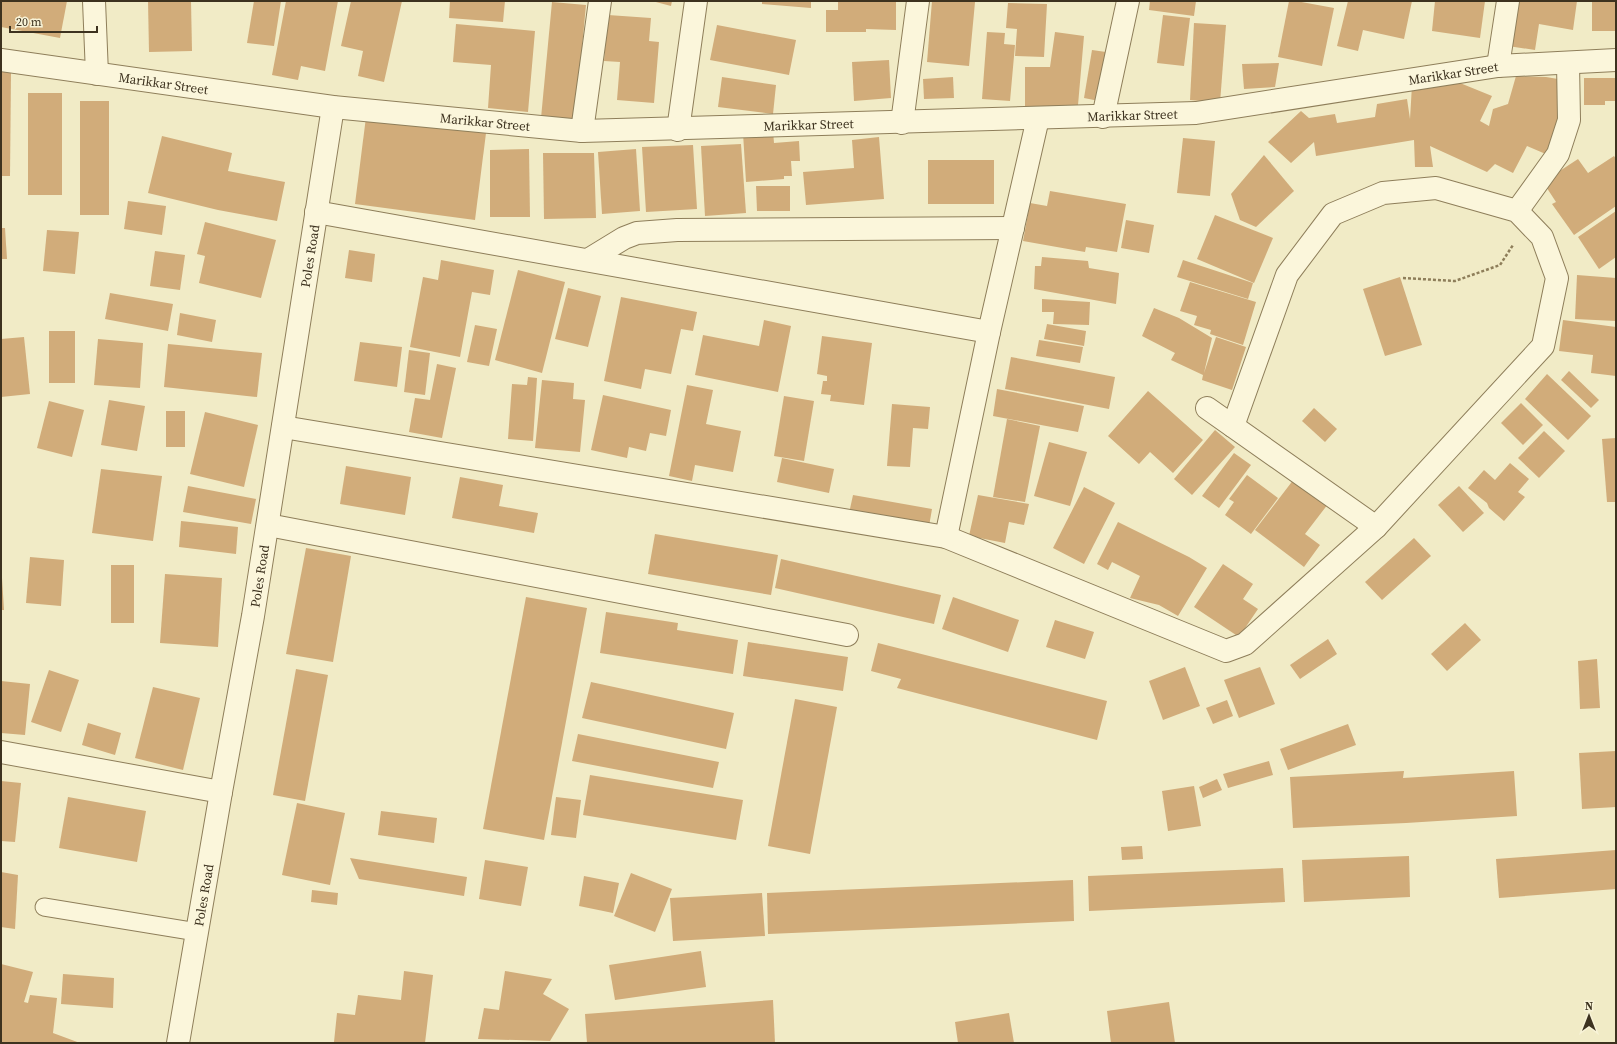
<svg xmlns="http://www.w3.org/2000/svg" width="1617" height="1044" font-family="'Source Serif 4',serif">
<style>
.building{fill:#d1ac7a}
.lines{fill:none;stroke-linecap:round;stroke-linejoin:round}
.service-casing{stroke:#8e7e5a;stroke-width:19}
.minor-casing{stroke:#8e7e5a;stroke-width:24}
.tertiary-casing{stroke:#8e7e5a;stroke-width:24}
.path{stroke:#8e7e5a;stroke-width:2.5;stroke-dasharray:3 2;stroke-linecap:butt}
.service{stroke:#fbf6db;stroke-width:17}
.minor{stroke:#fbf6db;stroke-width:22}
.tertiary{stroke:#fbf6db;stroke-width:22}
.labels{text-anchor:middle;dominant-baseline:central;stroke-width:3;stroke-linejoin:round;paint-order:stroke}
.street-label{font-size:13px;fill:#3d321f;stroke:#f8f3d7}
</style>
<rect width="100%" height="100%" fill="#f1ebc6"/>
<g class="building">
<polygon points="1,1 67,1 60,38 1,27"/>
<polygon points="148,1 191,1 192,51 149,52"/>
<polygon points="254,1 281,1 274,46 247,43"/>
<polygon points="286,1 338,1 325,71 301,66 298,80 272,75"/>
<polygon points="351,1 402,1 384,82 358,76 363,51 341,46"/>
<polygon points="450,1 505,1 503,22 449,18"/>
<polygon points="652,1 672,1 671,6"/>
<polygon points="762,1 811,1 811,8 762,4"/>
<polygon points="838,1 896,1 896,30 866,29 866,32 826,32 826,10 838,10"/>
<polygon points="932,1 975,2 969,66 927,62"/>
<polygon points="1150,1 1196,1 1194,16 1149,10"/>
<polygon points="1289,1 1296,1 1334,8 1322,66 1278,57"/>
<polygon points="1348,1 1412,1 1404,39 1363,30 1358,51 1337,46"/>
<polygon points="1435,1 1485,1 1480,38 1432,31"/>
<polygon points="1515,1 1577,1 1573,30 1539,24 1535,50 1508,46"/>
<rect x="1592" y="1" width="24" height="30"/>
<polygon points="552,2 586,5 575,122 541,118"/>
<polygon points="1008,3 1047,4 1044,57 1015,56 1017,29 1006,28"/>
<polygon points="608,15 651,18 649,41 659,42 654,103 617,100 620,62 604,61"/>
<polygon points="1163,15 1190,18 1184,66 1157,63"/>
<polygon points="1194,23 1226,25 1220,103 1190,100"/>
<polygon points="456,24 535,31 528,112 488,108 491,65 453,62"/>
<polygon points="717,25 796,40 789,75 710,60"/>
<polygon points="987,32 1005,33 1004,44 1015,45 1010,101 982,99"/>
<polygon points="1055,32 1084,36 1078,105 1025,108 1025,67 1050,67"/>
<polygon points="1092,50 1113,53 1104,102 1084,98"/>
<polygon points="889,60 891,98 854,101 852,62"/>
<polygon points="1279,63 1275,87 1244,89 1242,64"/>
<polygon points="1,72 11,72 10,176 1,176"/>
<polygon points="1516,76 1546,77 1564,80 1566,103 1548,155 1527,146 1513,173 1495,164 1487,172 1430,146 1433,167 1415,167 1414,140 1316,156 1314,142 1291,163 1268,142 1301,111 1309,118 1335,114 1337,123 1375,117 1377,104 1407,99 1410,119 1412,85 1460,83 1492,96 1480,121 1489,126 1493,109 1508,104"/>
<polygon points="722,77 776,85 773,114 718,107"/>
<polygon points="953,77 954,98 924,99 923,79"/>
<polygon points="1584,78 1616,78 1616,101 1605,101 1605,105 1584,105"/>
<rect x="28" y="93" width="34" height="102"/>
<rect x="80" y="101" width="29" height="114"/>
<polygon points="366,117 486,133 475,220 355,204"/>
<polygon points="773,131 774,143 799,141 800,161 791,161 792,176 784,176 784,179 746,182 743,133"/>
<polygon points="162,136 232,153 228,171 285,182 277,221 218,210 148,193"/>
<polygon points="879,137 884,199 806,205 803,172 854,168 852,140"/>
<polygon points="1183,138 1215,141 1210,196 1177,193"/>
<polygon points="741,144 746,213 705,216 701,146"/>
<polygon points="693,145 697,209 646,212 642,147"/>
<polygon points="529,149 530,217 490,217 490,150"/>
<polygon points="636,149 640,211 602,214 598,152"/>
<polygon points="543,153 594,153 596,218 544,219"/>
<polygon points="1264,155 1294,191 1256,227 1240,220 1231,194"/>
<polygon points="1614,156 1616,159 1616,206 1574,235 1552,204 1556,202 1543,182 1578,159 1588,173"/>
<rect x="928" y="160" width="66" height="44"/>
<polygon points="756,186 790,186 790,211 757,211"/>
<polygon points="1050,191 1126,204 1117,252 1086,247 1085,252 1023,241 1030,203 1047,206"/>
<polygon points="128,201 166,206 162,235 124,229"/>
<polygon points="1616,211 1616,257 1599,269 1578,237"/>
<polygon points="1215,215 1273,238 1254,283 1197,259"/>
<polygon points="1126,220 1154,225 1149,253 1121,248"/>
<polygon points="205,222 276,240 261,298 199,283 205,256 197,254"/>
<polygon points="1,228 5,228 7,259 1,259"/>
<polygon points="47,230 79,232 75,274 43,271"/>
<polygon points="349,250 375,254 372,282 345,278"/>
<polygon points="155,251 185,255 180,290 150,286"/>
<polygon points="1042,257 1088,261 1089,268 1119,273 1116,304 1034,289 1035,266 1041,266"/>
<polygon points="441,260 494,270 490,295 472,292 460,357 410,347 423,277 438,280"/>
<polygon points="1183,260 1253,283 1248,299 1177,277"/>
<polygon points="518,270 565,282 542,373 495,360"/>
<polygon points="1577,275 1616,278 1616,321 1575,319"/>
<polygon points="1400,277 1422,345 1385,356 1363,289"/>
<polygon points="1190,282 1256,302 1243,345 1210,334 1211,330 1194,325 1197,316 1180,311"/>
<polygon points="568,288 601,296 588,347 555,339"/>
<polygon points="110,293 173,304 168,331 105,319"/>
<polygon points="621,297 697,312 693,331 681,329 671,374 645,369 641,389 604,381"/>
<polygon points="1042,299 1090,302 1089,325 1053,324 1054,312 1042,312"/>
<polygon points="1154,308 1179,318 1212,338 1204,373 1216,337 1246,347 1232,390 1202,380 1203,375 1171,360 1175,353 1142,336"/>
<polygon points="180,313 216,320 212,342 177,335"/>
<polygon points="764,320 791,326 778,392 695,375 703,335 759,346"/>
<polygon points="1563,320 1616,327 1616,376 1591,373 1593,355 1559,351"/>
<polygon points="1047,324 1086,331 1084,346 1044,339"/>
<polygon points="475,325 497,329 489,366 467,362"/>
<rect x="49" y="331" width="26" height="52"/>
<polygon points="822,336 872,343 864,405 830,401 831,395 821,394 823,381 827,381 827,376 817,374"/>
<polygon points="24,337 30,394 1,397 1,339"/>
<polygon points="98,339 143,343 140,388 94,385"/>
<polygon points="1039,340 1083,347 1080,363 1036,356"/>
<polygon points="360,342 402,347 397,387 354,381"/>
<polygon points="168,344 262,353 257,397 164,387"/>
<polygon points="409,350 430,353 425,395 404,392"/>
<polygon points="1011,357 1115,377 1109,409 1005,389"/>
<polygon points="437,364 456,368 442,438 409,432 415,398 430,400"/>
<polygon points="1569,371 1599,400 1591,408 1561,380"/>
<polygon points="1547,374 1591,416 1568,440 1525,399"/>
<polygon points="528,377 537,378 533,441 508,439 512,384 527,385"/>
<polygon points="542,380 574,383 573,399 585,400 580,452 535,448"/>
<polygon points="687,385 713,390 706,424 741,431 733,472 695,465 692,481 669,476"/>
<polygon points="997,389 1084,406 1078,432 993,416"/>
<polygon points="1148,391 1203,440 1173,473 1150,452 1139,464 1108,436"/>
<polygon points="603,395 671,410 666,436 650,433 646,451 629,447 627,458 591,450"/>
<polygon points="784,396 814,401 804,461 774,456"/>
<polygon points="109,400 145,406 137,451 101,445"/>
<polygon points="49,401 84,410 72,457 37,448"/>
<polygon points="1521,403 1543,425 1523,445 1501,423"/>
<polygon points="892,404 930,407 928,429 913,428 910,467 887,466"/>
<polygon points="1314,408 1337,429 1325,442 1302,421"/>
<rect x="166" y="411" width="19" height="36"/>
<polygon points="205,412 258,425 244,487 190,474"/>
<polygon points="1007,419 1040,426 1025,502 993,497"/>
<polygon points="1215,430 1235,447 1192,495 1174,479"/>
<polygon points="1544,431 1565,451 1539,478 1518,458"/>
<polygon points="1616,438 1616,502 1607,502 1602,439"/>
<polygon points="1049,442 1087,452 1070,506 1034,496"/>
<polygon points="1234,453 1251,465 1219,508 1202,496"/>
<polygon points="782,458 834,469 829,493 777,482"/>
<polygon points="1510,463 1529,479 1518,492 1525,497 1504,521 1489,508 1487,503 1468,488 1484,470 1495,480"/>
<polygon points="346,466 411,477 405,515 340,504"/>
<polygon points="101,469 162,476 153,541 92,533"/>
<polygon points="1247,475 1278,498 1251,534 1225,515 1234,502 1229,499"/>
<polygon points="460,477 503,485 499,506 538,513 534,533 452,518"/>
<polygon points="1294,479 1328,504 1305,534 1320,545 1304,567 1255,530"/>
<polygon points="188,486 256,499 251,524 183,512"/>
<polygon points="1459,486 1484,513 1463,532 1438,505"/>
<polygon points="1084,487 1115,503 1084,564 1053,548"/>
<polygon points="853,495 932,509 928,532 848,518"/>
<polygon points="978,495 1029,504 1024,525 1009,522 1005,543 969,536"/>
<polygon points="181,521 238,527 236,554 179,547"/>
<polygon points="1118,522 1189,557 1207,568 1178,616 1159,605 1130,598 1140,576 1112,562 1108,570 1097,564"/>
<polygon points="655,534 778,555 771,595 648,574"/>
<polygon points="1414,538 1431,556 1382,600 1365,582"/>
<polygon points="306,548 351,556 333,662 286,654"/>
<polygon points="30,557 64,560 61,606 26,603"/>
<polygon points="781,559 941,595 934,624 775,588"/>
<polygon points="1223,564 1253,584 1243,599 1258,609 1239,637 1194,607"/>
<rect x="111" y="565" width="23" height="58"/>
<polygon points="165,574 222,578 218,647 160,643"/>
<polygon points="1,578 2,578 4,610 1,610"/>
<polygon points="526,597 587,608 544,840 483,829"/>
<polygon points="953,597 1019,620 1008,652 942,629"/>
<polygon points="606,612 678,623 677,630 738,640 733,674 600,653"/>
<polygon points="1055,620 1094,632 1085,659 1046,647"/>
<polygon points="1465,623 1481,640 1447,671 1431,654"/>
<polygon points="1328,639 1337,654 1300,679 1290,665"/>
<polygon points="748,642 848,657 843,691 743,676"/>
<polygon points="878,643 1107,701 1097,740 897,688 901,679 871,671"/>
<polygon points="1597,659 1600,708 1580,709 1578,661"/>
<polygon points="1185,667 1200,706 1163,720 1149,681"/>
<polygon points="1260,667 1275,704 1239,718 1224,680"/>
<polygon points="296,669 328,675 305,801 273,795"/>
<polygon points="49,670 79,680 61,732 31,722"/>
<polygon points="1,681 30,684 25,735 1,733"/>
<polygon points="591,682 734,713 726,749 582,718"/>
<polygon points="153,687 200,698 183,770 135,758"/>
<polygon points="795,699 837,707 810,854 768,846"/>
<polygon points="1227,700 1233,716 1213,724 1206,708"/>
<polygon points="88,723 121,733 115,755 82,745"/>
<polygon points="1348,724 1356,745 1288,770 1280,749"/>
<polygon points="578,734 719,762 713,788 572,761"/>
<polygon points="1616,751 1616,807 1582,809 1579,753"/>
<polygon points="1269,761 1273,775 1228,788 1223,774"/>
<polygon points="1404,771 1403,778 1514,771 1517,816 1406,823 1293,828 1290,777"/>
<polygon points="590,775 743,800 736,840 583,815"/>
<polygon points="1217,779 1222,790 1203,798 1199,787"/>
<polygon points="1,781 21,783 15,842 1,841"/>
<polygon points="1194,786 1201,826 1168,831 1162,791"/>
<polygon points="68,797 146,811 137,862 59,848"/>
<polygon points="556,797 581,800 576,838 551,835"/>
<polygon points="297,803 345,813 330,885 282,875"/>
<polygon points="381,811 437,818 434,843 378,835"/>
<polygon points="1142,846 1143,859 1122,860 1121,847"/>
<polygon points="1616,850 1616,889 1499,898 1496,859"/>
<polygon points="1409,856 1410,897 1304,902 1302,860"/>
<polygon points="350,858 467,877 464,896 359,879"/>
<polygon points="485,860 528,867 521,906 479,899"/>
<polygon points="1283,868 1285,902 1089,911 1088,876"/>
<polygon points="1,872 18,875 15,929 1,927"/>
<polygon points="631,873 672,889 655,932 614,916"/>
<polygon points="584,876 619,883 613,913 579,906"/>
<polygon points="1073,880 1074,921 768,934 767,893"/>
<polygon points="312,890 338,893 337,905 311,902"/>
<polygon points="762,893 765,936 673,941 670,898"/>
<polygon points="701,951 706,987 615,1000 609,965"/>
<polygon points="1,964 33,972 24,1002 28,1003 30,995 57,998 53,1033 80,1043 1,1043"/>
<polygon points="404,971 433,975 425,1043 334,1042 337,1013 355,1015 358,995 401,1000"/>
<polygon points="505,971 552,979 543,994 569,1009 550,1041 478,1039 484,1008 499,1010"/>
<polygon points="63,974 114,978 113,1008 61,1004"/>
<polygon points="773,1000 775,1043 587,1043 585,1014"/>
<polygon points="1169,1002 1175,1043 1111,1043 1107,1011"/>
<polygon points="1009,1013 1014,1043 958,1043 955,1022"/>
</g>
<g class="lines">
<defs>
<polyline id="service" points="44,907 197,932"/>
<g id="minor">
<polyline points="1498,66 1508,1"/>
<polyline points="1103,117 1128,1"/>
<polyline points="902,123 918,1"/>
<polyline points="678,130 696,1"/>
<polyline points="582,131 600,1"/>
<polyline points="1517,211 1558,154 1569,120 1568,63"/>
<polyline points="316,212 989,332"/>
<polyline points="588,260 624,238 637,233 677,230 1013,228"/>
<polyline points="1207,408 1376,527"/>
<polyline points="283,427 946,537 1226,651 1245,644 1376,527 1543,346 1557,278 1542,237 1517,211 1436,188 1383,193 1333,214 1287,275 1233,426"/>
<polyline points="268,525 847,635"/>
<polyline points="946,537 989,332 1038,118"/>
<polyline points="1,752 221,792"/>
</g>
<g id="tertiary">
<polyline points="94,1 97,74"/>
<path id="s1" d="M 1,60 L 333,107 L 582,131 L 1196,113 L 1498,66 L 1616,60"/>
<path id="s2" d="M 178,1043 L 221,792 L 253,616 L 333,107"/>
</g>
</defs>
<use href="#service" class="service-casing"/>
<use href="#minor" class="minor-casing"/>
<use href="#tertiary" class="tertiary-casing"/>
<polyline class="path" points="1403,278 1455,281 1500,265 1513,245"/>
<use href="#service" class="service"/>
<use href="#minor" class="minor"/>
<use href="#tertiary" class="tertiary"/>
</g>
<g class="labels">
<g class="street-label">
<text stroke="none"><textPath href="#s1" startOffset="1460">Marikkar Street</textPath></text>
<text stroke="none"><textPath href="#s1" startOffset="164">Marikkar Street</textPath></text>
<text stroke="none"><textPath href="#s1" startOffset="1136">Marikkar Street</textPath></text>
<text stroke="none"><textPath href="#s1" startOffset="488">Marikkar Street</textPath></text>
<text stroke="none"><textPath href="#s1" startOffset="812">Marikkar Street</textPath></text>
<text stroke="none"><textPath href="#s2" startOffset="798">Poles Road</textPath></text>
<text stroke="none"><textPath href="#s2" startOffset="474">Poles Road</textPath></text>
<text stroke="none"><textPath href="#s2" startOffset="150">Poles Road</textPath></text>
</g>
</g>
<rect width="1617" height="1044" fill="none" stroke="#3d321f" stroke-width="4"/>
<g transform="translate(1589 1016)" stroke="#f8f3d7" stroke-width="3" paint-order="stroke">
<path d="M0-3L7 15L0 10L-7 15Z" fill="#3d321f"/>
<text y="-6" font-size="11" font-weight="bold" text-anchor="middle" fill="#3d321f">N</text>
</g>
<path d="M10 26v6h87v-6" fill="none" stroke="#3d321f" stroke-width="2"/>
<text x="16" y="26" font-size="12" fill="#3d321f" stroke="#f8f3d7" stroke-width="3" paint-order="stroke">20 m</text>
</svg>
